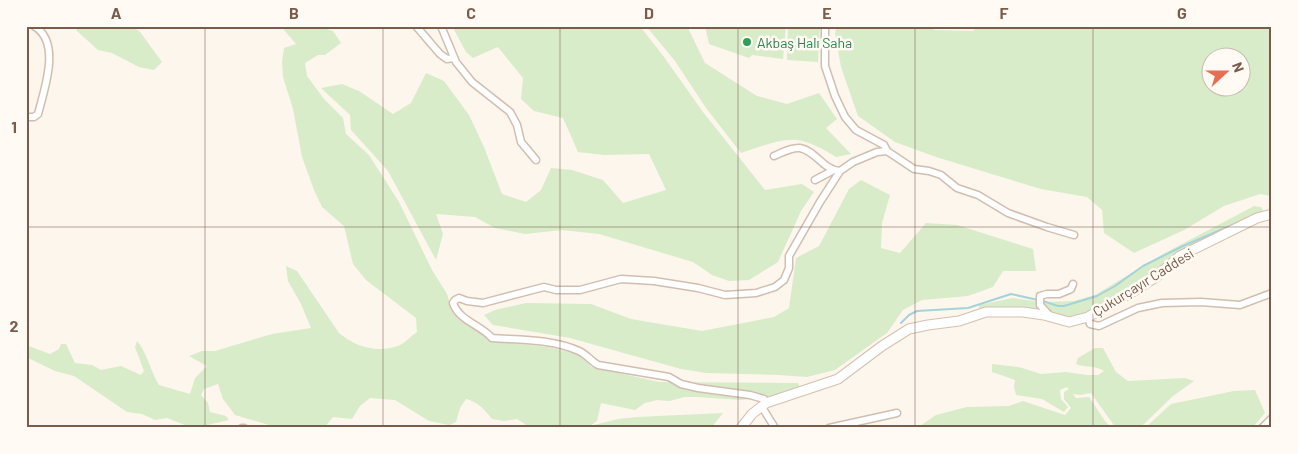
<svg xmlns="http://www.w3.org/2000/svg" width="1298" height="454" font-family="Barlow,sans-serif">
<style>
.green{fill:#d8ecc9;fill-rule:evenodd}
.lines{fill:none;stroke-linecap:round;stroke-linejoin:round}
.stream{stroke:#a5d3da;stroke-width:2}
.street-casing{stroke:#d1beb0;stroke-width:9}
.secondary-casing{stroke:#d6c0b0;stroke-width:11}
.street{stroke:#fff;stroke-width:6}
.secondary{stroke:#fff;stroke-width:9}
.grid{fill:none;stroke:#7a5c4d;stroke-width:1;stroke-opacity:0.55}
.leisure-dot{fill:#2e9e5b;stroke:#fffaf3;stroke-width:2}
.labels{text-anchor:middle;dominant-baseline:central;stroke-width:5;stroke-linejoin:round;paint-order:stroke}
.leisure-label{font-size:14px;fill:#27864d;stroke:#fffaf3;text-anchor:start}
.street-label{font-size:14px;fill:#7a5c4d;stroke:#fffaf3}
.neatline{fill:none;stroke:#7a5c4d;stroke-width:2}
.grid-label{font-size:16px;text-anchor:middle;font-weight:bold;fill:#7a5c4d}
</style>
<rect width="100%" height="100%" fill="#fdf6ec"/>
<g class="green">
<polygon points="75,26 132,26 140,32 162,62 154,70 139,67 112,53 98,50 77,31"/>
<path d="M 283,26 L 318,26 L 333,31 L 341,43 L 325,55 L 318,55 L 305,63 L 307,76 L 324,99 L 343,118 L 346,134 L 369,155 L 399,202 L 432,270 L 447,294 L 452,309 L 467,325 L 485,335 L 491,341 L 548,347 L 578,354 L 592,367 L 659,382 L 798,383 L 800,387 L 783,395 L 741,400 L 697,397 L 684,397 L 670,401 L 657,400 L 645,403 L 635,410 L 601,403 L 597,421 L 590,426 L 618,419 L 637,417 L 723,413 L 711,428 L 531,428 L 517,419 L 504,421 L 492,419 C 485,410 478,402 466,399 L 460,408 L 456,422 L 449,425 L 429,421 L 395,400 L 370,398 L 360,406 L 352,419 L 333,417 L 324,428 L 279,428 L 235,415 L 223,399 L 218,384 L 204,389 L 201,395 L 208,403 L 210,412 L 226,416 L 229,420 L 203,426 L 190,427 L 167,418 L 155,420 L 142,414 L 127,412 L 74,376 L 55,371 L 26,357 L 26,345 L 50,354 L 59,349 L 61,344 L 66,344 L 75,363 L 92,365 L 101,370 L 121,366 L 141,375 L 144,371 L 135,347 L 137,341 C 148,354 150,371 159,385 L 190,394 L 195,378 L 207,366 L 189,356 L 202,351 L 215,351 L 272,334 L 311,328 L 301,304 L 288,281 L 286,266 L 297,271 L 339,333 C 356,347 376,353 398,346 C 404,344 411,336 417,332 L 416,318 L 366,280 L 353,264 L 344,226 L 322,207 L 314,190 L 302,157 L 293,109 L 283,77 L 282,62 L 284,48 L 296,44 L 284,30 Z"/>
<polygon points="452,26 640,26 664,57 703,112 765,190 802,184 814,192 801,211 778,262 749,280 729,281 712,275 693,262 599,234 562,230 525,234 495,228 475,217 436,214 443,234 436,260 388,171 351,130 350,115 321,88 342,84 359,91 393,114 411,103 426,73 444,81 469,115 484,147 502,194 526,202 541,190 551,168 572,170 603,180 623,203 666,190 649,154 604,155 578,152 563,118 534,111 521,99 523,78 498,47 473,58 466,52"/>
<path d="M 646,26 L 687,26 L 705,63 L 757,96 L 787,104 L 819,93 L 837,119 L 826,128 L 851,154 L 836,157 C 825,150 811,142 797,140 C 781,138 756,148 741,153 L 706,108 L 675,61 Z"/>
<polygon points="705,26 786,26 783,59 752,55 749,58 709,44"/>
<polygon points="788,26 820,26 818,62 787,60"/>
<path d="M 837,26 L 931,26 L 934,30 L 973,31 L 977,26 L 1272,26 L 1272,196 L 1260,194 L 1224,206 L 1184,230 L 1134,253 L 1104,233 L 1102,210 L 1087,197 L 1041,189 L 936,157 L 895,142 L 858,116 L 841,67 L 835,33 ZM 1210,58 L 1240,58 L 1240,88 L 1210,88 Z"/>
<polygon points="861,180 890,195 882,223 881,248 900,253 926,223 957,225 1033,249 1036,271 1003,271 993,287 968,296 922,300 903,310 887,333 835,370 807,377 779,375 706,373 681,369 570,338 493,325 484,315 495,310 526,303 591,304 631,319 702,331 774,317 789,308 796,258 819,246 849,189"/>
<polygon points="1254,206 1261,207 1265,214 1250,219 1085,315 1074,318 979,310 979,305 1013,298 1041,302 1074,301 1095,295 1163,254"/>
<path d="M 1095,348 L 1103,348 L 1116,372 L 1128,381 L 1185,378 L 1194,381 L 1173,396 L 1144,424 L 1137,428 L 1119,428 L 1113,424 L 1091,393 L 1080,395 L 1073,394 L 1076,398 L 1089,397 L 1105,421 L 1112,428 L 917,428 L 936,415 L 967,407 L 1009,406 L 1023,401 L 1065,415 L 1071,408 L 1064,399 L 1064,392 L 1069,389 L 1067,387 L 1060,390 L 1061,399 L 1068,407 L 1064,412 L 1042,399 L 1016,395 L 1014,387 L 1015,380 L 992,372 L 992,364 L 1019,367 L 1041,374 L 1066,372 L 1087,375 L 1098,375 L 1104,371 C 1096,365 1085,368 1076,364 L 1078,358 Z"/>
<polygon points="1255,390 1265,413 1252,428 1145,428 1171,404 1234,391"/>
</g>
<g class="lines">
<g class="stream">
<polyline points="1043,301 1058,306 1064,306 1097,296 1115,286 1143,266 1183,246 1251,217"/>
<polyline points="901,323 909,315 917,311 968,308 1011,294 1038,300"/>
</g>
<defs>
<g id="street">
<polyline points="416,26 440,54 447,59 454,58"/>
<polyline points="441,26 456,62 472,82 510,112 517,125 521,142 536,160"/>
<polyline points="825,26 825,66 835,96 845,117 856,130 884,145 887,151"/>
<path d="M 26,117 L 34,117 L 38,114 C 44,90 62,42 34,26"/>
<path d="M 774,156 C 781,153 791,147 800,148 C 816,151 823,170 840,171"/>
<polyline points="815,180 832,171"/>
<polyline points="1050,316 1040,305 1040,296 1047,294 1059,294 1071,289 1073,284"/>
<polyline points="1088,317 1090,324 1099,326 1138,308 1162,303 1201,302 1240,305 1272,293"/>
<path d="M 766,403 L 764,399 L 750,395 L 698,388 L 681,384 L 669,377 L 598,365 C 591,361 586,354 579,351 C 552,339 521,340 492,338 C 481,325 459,321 453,303 L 455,300 L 459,298 L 467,301 L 483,303 L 544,287 L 556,290 L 580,290 L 621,279 L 654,281 L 698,288 L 725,295 L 756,293 L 775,287 L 784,280 L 789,268 L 789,256 L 820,202 L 840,171 L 853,162 L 877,152 L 887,151 L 914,169 L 929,171 L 941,175 L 957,188 L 978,195 L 1008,213 L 1047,227 L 1074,235"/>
<polyline points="762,407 775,428"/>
<polyline points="242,428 244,428"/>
<polyline points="829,428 897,413"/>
<polyline points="1262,428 1272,418"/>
</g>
<polyline id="secondary" points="741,428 752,414 766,403 838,379 882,346 909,329 928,325 959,321 986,312 1023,312 1044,315 1069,322 1088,317 1134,291 1156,277 1180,256 1257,218 1272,214"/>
</defs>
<use href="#street" class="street-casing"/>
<use href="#secondary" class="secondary-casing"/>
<use href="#street" class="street"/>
<use href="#secondary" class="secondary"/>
</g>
<path class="grid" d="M 205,26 L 205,428M 383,26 L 383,428M 560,26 L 560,428M 738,26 L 738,428M 915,26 L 915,428M 1093,26 L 1093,428M 26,227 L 1272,227"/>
<circle class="leisure-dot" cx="747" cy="42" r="5"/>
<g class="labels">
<g class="leisure-label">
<text x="757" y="42">Akbaş Halı Saha</text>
</g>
<g class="street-label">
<text transform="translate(1143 282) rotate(-32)">Çukurçayır Caddesi</text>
</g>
</g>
<rect width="1298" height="454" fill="none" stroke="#fffaf3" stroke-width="55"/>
<g transform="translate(1226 72) rotate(69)"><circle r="24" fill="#fffaf3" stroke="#cabbb1"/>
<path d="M0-4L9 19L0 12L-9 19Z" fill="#e76f51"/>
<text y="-8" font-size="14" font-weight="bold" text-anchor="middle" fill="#7a5c4d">N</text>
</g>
<rect x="28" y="28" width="1242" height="398" class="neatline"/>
<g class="grid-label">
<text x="116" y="19">A</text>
<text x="294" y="19">B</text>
<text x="471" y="19">C</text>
<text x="649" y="19">D</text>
<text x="827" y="19">E</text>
<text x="1004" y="19">F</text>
<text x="1182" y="19">G</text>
<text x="14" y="133">1</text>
<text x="14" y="332">2</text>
</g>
</svg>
